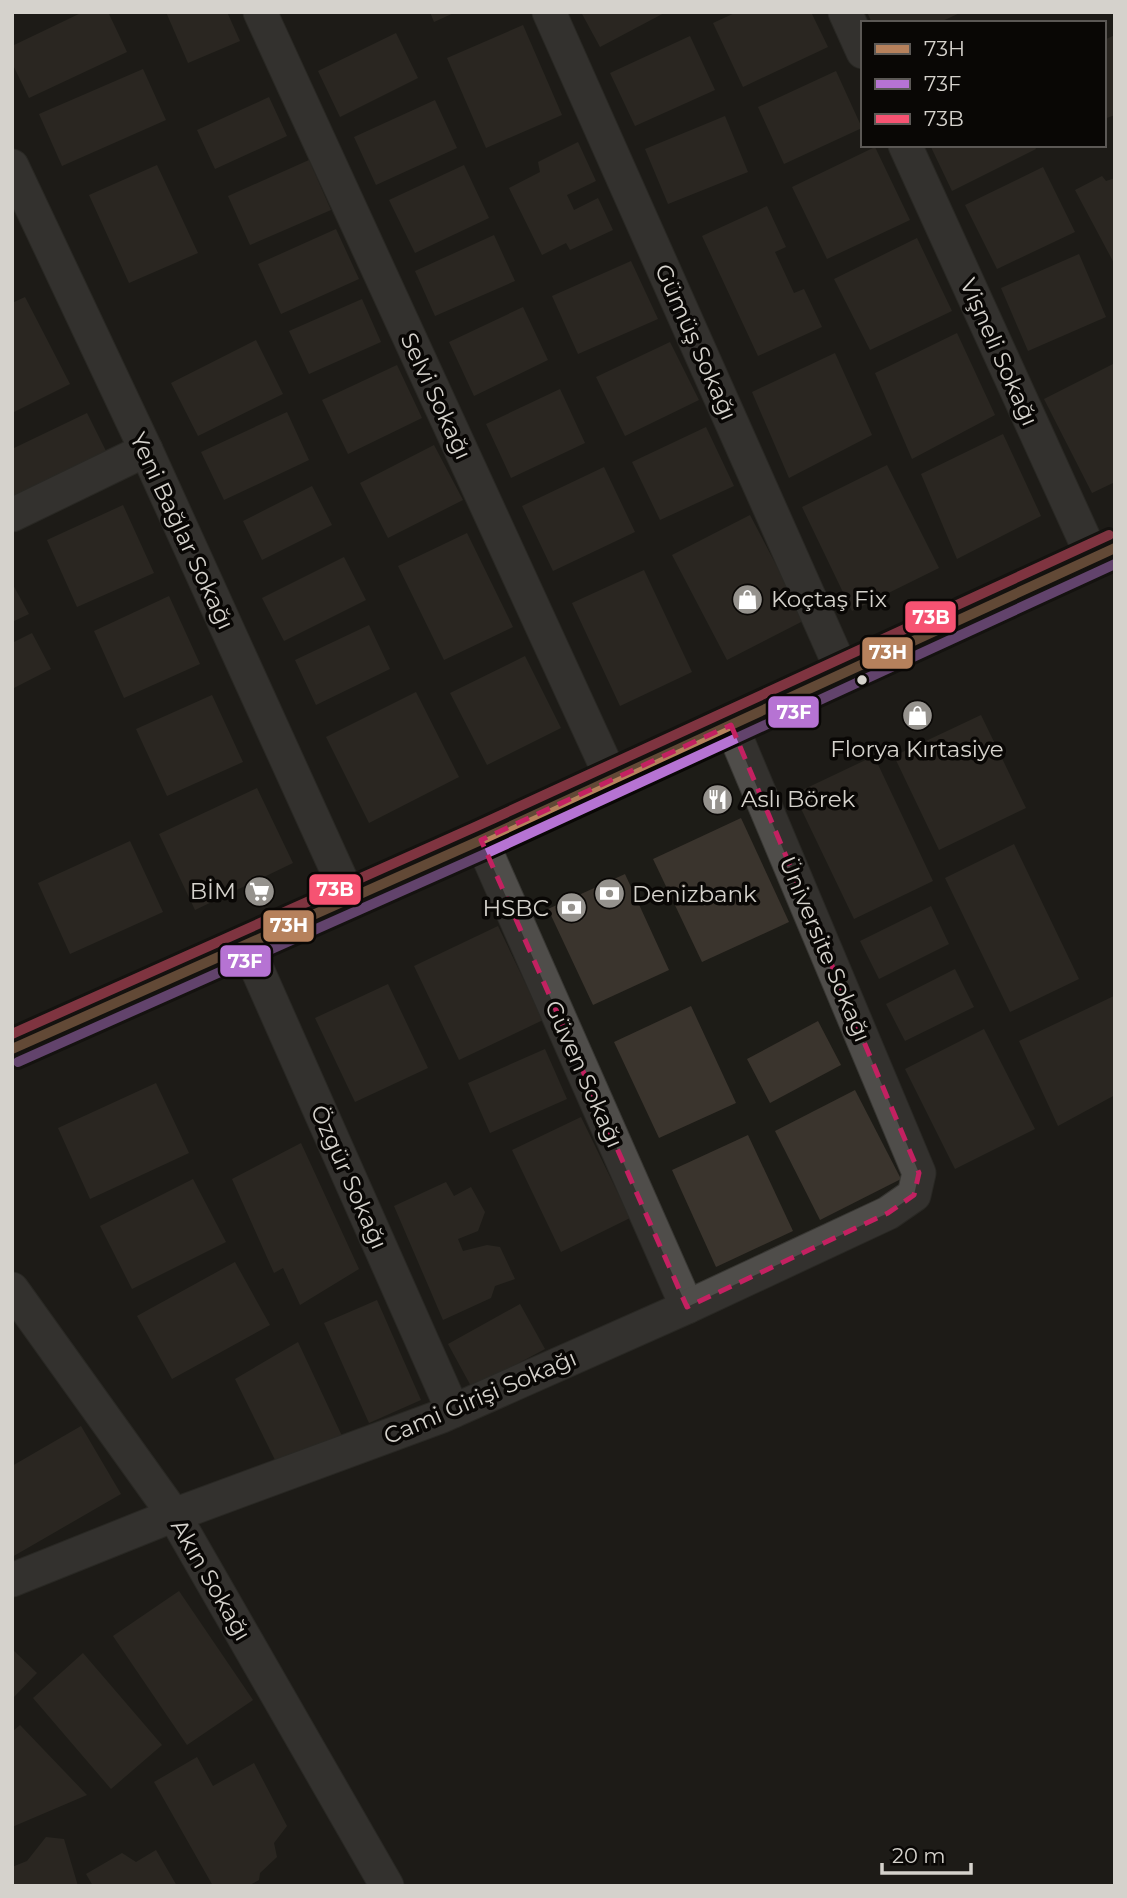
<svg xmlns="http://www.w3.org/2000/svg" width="1127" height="1898" font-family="Montserrat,sans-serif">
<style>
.building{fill:#3a342d}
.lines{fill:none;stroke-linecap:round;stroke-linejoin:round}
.street-casing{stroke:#383733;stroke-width:35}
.secondary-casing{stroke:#383733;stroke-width:40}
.street{stroke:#4f4d4a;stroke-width:33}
.secondary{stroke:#534f48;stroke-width:38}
.bus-1-casing{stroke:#090705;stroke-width:16}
.bus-2-casing{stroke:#090705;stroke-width:16}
.bus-3-casing{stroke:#090705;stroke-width:16}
.bus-1{stroke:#b6815c;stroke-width:10}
.bus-2{stroke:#b673d3;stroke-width:10}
.bus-3{stroke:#f65372;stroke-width:10}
.marked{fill:none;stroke:#c32161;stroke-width:5;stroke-dasharray:14 9;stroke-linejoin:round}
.bus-dot{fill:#d5d2cc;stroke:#090705;stroke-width:2.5}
.labels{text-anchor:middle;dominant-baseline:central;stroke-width:7;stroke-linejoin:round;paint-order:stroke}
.street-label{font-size:23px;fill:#d5d2cc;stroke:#090705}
.poi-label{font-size:23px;fill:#d5d2cc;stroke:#090705;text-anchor:start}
.line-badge{stroke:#090705;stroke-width:2.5}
.badge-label{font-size:19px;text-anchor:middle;font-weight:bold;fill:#fff}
</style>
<rect width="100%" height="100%" fill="#1d1c17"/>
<g class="building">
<polygon points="83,12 108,12 127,52 29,98 12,63 12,46"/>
<polygon points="166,12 227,12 240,41 188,63"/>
<polygon points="430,12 456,12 434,22"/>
<polygon points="581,12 666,12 600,47"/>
<polygon points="737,12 811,12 828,47 743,87 713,23"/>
<polygon points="867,12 962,12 938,23 872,23"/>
<polygon points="523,25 562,115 486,148 447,58"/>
<polygon points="396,33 418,78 340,117 318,71"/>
<polygon points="1115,35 1115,115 1104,119 1104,40"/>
<polygon points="690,36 715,90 635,126 610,73"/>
<polygon points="143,69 166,120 62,166 39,114"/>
<polygon points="836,71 862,128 784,164 758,107"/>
<polygon points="269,97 287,136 215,169 197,130"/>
<polygon points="435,100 457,148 376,185 354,137"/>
<polygon points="725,116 748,172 668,204 645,149"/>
<polygon points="578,142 596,181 567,195 574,210 598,198 613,230 570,250 566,243 542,255 509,188 540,172 538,162"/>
<polygon points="930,145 1034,145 1036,149 952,191"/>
<polygon points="875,147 910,220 827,259 792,187"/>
<polygon points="309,160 331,210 250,245 228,196"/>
<polygon points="157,165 198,253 129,283 89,195"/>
<polygon points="464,165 489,218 415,253 389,200"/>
<polygon points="1043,167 1075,232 997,269 965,205"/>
<polygon points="1102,176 1106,181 1115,178 1115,265 1075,190"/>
<polygon points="767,206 786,247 775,252 794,293 804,289 822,327 758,356 702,236"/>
<polygon points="336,229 359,279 281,314 258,264"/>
<polygon points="494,235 515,281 435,316 415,271"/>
<polygon points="917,238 952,311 870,350 834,279"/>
<polygon points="1079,254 1106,317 1028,351 1001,288"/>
<polygon points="631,261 658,319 578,354 552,296"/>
<polygon points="25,297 70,384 12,413 12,303"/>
<polygon points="362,299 381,342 309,374 289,331"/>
<polygon points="523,307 548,360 474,396 449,342"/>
<polygon points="957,333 995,415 912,459 875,373"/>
<polygon points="256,340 283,394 198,436 171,383"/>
<polygon points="670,342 699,400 625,436 596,377"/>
<polygon points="835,353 872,435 789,478 752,392"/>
<polygon points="1115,363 1115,482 1092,493 1044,399"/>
<polygon points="397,365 422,418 348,454 322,400"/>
<polygon points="560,389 585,443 511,478 486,424"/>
<polygon points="287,412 309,460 224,500 201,452"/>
<polygon points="87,413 106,451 12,497 12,449"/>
<polygon points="706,427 734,486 660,520 632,462"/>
<polygon points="1003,434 1041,516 957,559 921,474"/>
<polygon points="434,445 463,500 388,538 360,483"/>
<polygon points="887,465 939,568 852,611 802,507"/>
<polygon points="604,467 635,532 553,571 522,506"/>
<polygon points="312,486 332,525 262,560 243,521"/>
<polygon points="123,505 154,573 77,607 47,540"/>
<polygon points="750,515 805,620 727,660 672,555"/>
<polygon points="467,533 513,627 444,660 398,566"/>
<polygon points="344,557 366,600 284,641 262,598"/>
<polygon points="644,570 692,672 620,706 572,603"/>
<polygon points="12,583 29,614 12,622"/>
<polygon points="169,596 200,664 124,698 94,631"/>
<polygon points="369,625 390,669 316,705 295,660"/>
<polygon points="32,633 51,669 12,689 12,643"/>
<polygon points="525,656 561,728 487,765 450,693"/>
<polygon points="416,692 459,777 369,823 326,737"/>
<polygon points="212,695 243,762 167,796 136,729"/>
<polygon points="981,715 1026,808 939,850 894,756"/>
<polygon points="874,756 933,881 854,919 794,794"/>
<polygon points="257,788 293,863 195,910 159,834"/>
<polygon points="741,818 789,922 702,962 653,859"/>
<polygon points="130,841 163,912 70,954 38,883"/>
<polygon points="1014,844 1079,979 1010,1012 945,878"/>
<polygon points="625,874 669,970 593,1005 548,909"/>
<polygon points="931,906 949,944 879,979 860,941"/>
<polygon points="498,926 543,1020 459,1060 414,966"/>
<polygon points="955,969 974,1007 905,1041 886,1004"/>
<polygon points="388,984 428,1068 355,1102 315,1018"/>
<polygon points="1114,996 1115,1095 1058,1126 1019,1041"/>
<polygon points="691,1006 736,1103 659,1138 614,1042"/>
<polygon points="818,1021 841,1065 770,1103 747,1059"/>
<polygon points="984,1029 1035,1129 955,1169 905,1069"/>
<polygon points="545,1049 567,1099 490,1133 468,1083"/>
<polygon points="156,1083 189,1153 90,1199 58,1128"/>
<polygon points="855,1090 901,1179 820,1220 775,1131"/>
<polygon points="581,1117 630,1218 561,1252 512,1150"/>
<polygon points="748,1135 793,1231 716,1267 672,1170"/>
<polygon points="301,1143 359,1269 300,1305 283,1268 274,1273 232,1179"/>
<polygon points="193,1179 226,1242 132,1289 100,1226"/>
<polygon points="446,1182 454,1196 471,1187 485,1212 478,1231 458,1239 463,1251 487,1245 500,1247 515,1279 495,1286 491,1298 443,1320 394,1206"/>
<polygon points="235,1262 270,1325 172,1379 137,1316"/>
<polygon points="377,1300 421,1400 369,1423 324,1323"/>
<polygon points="520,1304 545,1349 472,1388 448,1344"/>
<polygon points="298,1342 342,1436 278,1466 235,1379"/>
<polygon points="81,1426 121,1494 12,1557 12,1466"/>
<polygon points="179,1591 253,1700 187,1745 113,1636"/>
<polygon points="12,1649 37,1673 12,1699"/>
<polygon points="83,1653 162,1745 111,1789 33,1698"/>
<polygon points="20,1725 87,1795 12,1827 12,1732"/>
<polygon points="197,1757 213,1786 254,1763 287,1826 274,1843 277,1857 260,1873 259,1880 248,1886 213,1886 154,1782"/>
<polygon points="46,1837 64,1839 78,1886 12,1886 12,1867 27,1861"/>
<polygon points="156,1850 177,1886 93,1886 86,1874 122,1853 136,1862"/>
</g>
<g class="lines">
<defs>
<g id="street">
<polyline points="260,12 612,779"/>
<polyline points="549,12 843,673"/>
<polyline points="845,12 863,52"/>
<polyline points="905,145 1093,558"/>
<polyline points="12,166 146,450 349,897"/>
<polyline points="12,515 146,450"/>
<polyline points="481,840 687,1307"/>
<polyline points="246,944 453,1411"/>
<polyline points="12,1289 174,1515 387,1886"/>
<polyline points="12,1580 174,1515 442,1416 687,1307 888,1213 914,1195 919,1173 731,725"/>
</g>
<polyline id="secondary" points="12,1049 481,840 1115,548"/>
</defs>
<use href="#street" class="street-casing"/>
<use href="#secondary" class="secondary-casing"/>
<use href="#street" class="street"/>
<use href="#secondary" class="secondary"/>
<defs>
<polyline id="bus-1" points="12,1049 481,840 1115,548"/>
<polyline id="bus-2" points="18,1062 487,853 1115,564"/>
<polyline id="bus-3" points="12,1034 475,827 1109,535"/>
</defs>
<use href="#bus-1" class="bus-1-casing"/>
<use href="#bus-2" class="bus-2-casing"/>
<use href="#bus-3" class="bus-3-casing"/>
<use href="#bus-1" class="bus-1"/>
<use href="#bus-2" class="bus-2"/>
<use href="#bus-3" class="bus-3"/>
</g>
<path d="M0 0H1127V1898H0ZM 731,725 L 919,1173 L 914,1195 L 888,1213 L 687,1307 L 481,840 Z" fill="#1d1c17" fill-opacity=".55" fill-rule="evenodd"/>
<path class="marked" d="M 731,725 L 919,1173 L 914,1195 L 888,1213 L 687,1307 L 481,840 Z"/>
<defs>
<symbol id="shop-disc" viewBox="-11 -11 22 22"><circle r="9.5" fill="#95928d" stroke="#090705"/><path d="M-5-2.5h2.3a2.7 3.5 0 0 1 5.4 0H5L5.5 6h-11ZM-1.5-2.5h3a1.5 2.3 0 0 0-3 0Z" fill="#fff"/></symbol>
<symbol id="restaurant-disc" viewBox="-11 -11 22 22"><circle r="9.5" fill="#95928d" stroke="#090705"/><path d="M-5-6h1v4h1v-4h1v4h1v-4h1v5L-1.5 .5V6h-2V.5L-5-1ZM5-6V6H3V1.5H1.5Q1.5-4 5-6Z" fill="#fff"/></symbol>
<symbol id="supermarket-disc" viewBox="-11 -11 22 22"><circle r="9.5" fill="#95928d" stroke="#090705"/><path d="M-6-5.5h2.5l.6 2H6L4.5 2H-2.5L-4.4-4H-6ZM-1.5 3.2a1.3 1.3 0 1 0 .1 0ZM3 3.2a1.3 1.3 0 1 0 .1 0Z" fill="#fff"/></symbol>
<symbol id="bank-disc" viewBox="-11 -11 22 22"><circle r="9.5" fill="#95928d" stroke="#090705"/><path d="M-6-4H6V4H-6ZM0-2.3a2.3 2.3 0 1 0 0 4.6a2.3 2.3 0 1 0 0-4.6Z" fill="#fff"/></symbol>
</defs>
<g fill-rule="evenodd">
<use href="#shop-disc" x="730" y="582" width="35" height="35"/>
<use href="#shop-disc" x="900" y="698" width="35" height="35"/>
<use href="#restaurant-disc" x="700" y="782" width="35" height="35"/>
<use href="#supermarket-disc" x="242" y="874" width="35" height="35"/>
<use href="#bank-disc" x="592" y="876" width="35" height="35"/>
<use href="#bank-disc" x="554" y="890" width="35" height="35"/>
</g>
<circle class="bus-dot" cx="862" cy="680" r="6"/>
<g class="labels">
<g class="street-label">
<text transform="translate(696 342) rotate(66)">Gümüş Sokağı</text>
<text transform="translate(999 352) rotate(66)">Vişneli Sokağı</text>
<text transform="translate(436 396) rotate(65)">Selvi Sokağı</text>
<text transform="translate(182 531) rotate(65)">Yeni Bağlar Sokağı</text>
<text transform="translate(825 949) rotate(67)">Üniversite Sokağı</text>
<text transform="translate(584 1074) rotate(66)">Güven Sokağı</text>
<text transform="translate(349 1177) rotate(66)">Özgür Sokağı</text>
<text transform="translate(480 1397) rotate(-23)">Cami Girişi Sokağı</text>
<text transform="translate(211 1580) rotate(60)">Akın Sokağı</text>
</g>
<g class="poi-label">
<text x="771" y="599">Koçtaş Fix</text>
<text x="917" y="749" text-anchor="middle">Florya Kırtasiye</text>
<text x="741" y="799">Aslı Börek</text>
<text x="236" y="891" text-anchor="end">BİM</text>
<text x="632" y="894">Denizbank</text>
<text x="549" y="908" text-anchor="end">HSBC</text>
</g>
</g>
<g class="line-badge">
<rect x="904" y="600" width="53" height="34" rx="7" fill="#f65372"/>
<rect x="861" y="636" width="53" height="34" rx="7" fill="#b6815c"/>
<rect x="767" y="695" width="53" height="34" rx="7" fill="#b673d3"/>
<rect x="308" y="873" width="54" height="33" rx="7" fill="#f65372"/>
<rect x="262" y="909" width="53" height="34" rx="7" fill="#b6815c"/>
<rect x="219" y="944" width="53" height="34" rx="7" fill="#b673d3"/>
</g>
<g class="badge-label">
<text x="931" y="624">73B</text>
<text x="888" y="659">73H</text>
<text x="794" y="719">73F</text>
<text x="335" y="896">73B</text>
<text x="289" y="932">73H</text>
<text x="245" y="968">73F</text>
</g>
<rect width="1127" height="1898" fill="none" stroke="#d5d2cc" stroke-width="28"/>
<rect x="861" y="21" width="245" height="126" fill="#090705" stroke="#5b5855" stroke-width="2"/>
<rect x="875" y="44" width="35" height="10" fill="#b6815c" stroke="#5b5855" stroke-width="2"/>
<text x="924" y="56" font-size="21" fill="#d5d2cc">73H</text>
<rect x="875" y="79" width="35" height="10" fill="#b673d3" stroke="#5b5855" stroke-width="2"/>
<text x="924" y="91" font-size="21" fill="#d5d2cc">73F</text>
<rect x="875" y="114" width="35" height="10" fill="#f65372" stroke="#5b5855" stroke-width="2"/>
<text x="924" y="126" font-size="21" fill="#d5d2cc">73B</text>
<path d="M882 1863v10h89v-10" fill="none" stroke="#d5d2cc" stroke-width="3.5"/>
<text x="892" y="1863" font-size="21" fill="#d5d2cc" stroke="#090705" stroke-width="5" paint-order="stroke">20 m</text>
</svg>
